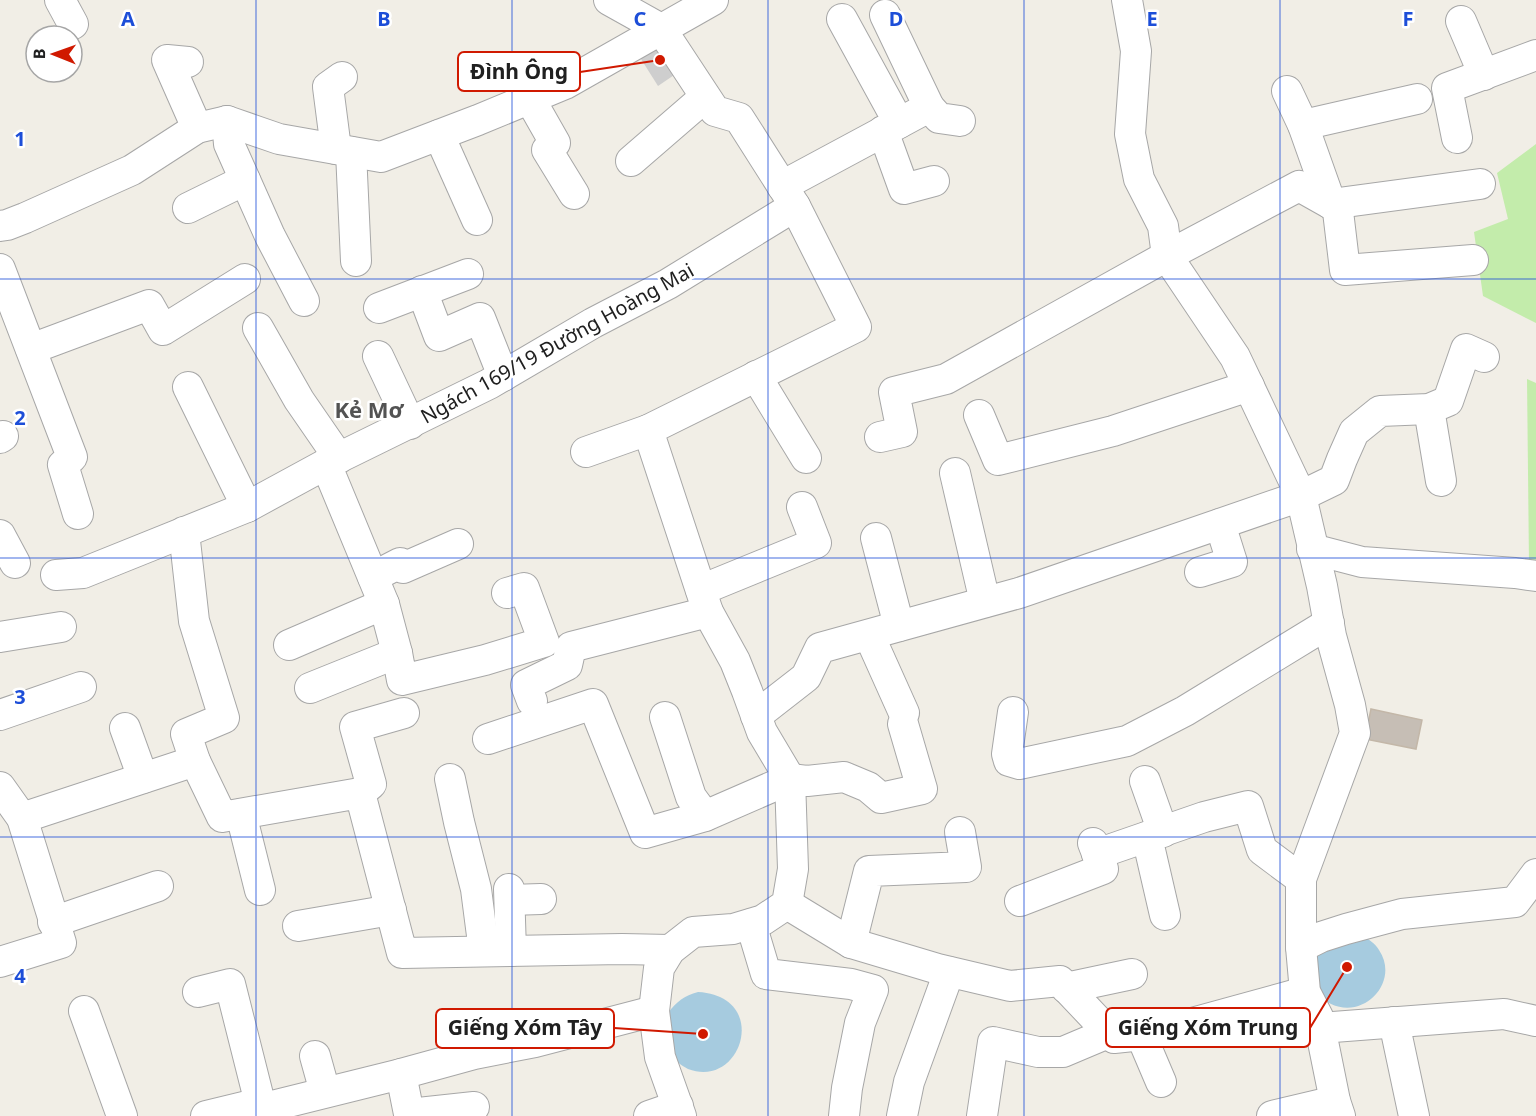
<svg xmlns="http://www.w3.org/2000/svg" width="1536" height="1116" font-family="'Noto Sans',sans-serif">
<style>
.religious{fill:#cecece}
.grass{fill:#c3ecab}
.water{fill:#a6cbdf}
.building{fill:#c6beb5;stroke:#c3b7a8;stroke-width:1.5}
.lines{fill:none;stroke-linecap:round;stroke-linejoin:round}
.minor-casing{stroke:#a7a7a7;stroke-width:32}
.minor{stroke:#fff;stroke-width:30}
.grid{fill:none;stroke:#1d4ed8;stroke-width:1.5;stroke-opacity:0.55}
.labels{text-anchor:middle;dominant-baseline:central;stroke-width:5;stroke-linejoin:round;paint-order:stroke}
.street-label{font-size:20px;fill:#202020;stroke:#fff}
.quarter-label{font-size:22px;font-weight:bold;fill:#535353;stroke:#fff}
.grid-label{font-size:20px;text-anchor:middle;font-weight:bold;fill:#1d4ed8;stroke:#fff;stroke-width:5;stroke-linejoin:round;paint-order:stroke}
.leader{fill:none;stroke:#d01900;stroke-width:2}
.callout-dot{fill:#d01900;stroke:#fff;stroke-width:2}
.callout{fill:#fff;stroke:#d01900;stroke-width:2}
.callout-label{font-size:21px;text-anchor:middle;font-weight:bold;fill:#202020}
</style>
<rect width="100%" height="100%" fill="#f1eee6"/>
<polygon class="religious" points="662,35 683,69 658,86 636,51"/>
<g class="grass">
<polygon points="1536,144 1536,323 1483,296 1474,232 1508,219 1497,173"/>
<polygon points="1527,379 1536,383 1536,566 1529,565"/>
</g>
<g class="water">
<path d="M 1362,935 C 1368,939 1375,943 1379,950 C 1400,981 1365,1020 1331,1004 C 1321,999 1318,994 1316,983 C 1313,967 1309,962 1317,947 Z"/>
<path d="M 698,992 C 771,996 742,1090 688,1069 C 684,1067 680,1064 676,1061 L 668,1013 C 677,1001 684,996 698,992 Z"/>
</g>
<polygon class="building" points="1371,709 1422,720 1416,749 1365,739"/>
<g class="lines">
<defs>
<g id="minor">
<polyline points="60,0 73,24"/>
<polyline points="609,0 661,29 715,111 739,118 795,206 856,327 648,430 708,612 735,661 747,691 762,732 790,779 793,869 787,904 763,920 733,929 693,932 670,950 659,968 654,1011 660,1057 681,1116"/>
<polyline points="1127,0 1136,51 1130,134 1139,179 1163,226 1167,256 1235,357 1301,496 1322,586 1331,636 1350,705 1355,733 1301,879 1301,947 1305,992 1318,1017 1335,1101 1340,1116"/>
<polyline points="842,19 899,123"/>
<polyline points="1461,21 1484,75"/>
<polyline points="188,62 167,60 197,128"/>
<polyline points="1287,91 1303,125 1331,204"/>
<polyline points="530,99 555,143 547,150 574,194"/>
<polyline points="929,107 939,118 960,121"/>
<polyline points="227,121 229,144 270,236 304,301"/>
<polyline points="1303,125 1417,99"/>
<polyline points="883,131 904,189 934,181"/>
<polyline points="439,135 477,220"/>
<polyline points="1457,138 1447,88 1536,55"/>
<polyline points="336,149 328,87 342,77"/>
<polyline points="351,152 356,261"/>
<polyline points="631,161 705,97"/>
<polyline points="782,186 929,107 885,15"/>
<polyline points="1337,203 1345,270 1473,260"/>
<polyline points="188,208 245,180"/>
<polyline points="0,226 7,225 25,218 132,170 197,128 227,121 279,139 381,157 478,120 565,84 713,0"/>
<polyline points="0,269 72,457 63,465 78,514"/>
<polyline points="422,291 439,336 480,318 503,376"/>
<polyline points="379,308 468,274"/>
<polyline points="258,328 299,400 339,458"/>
<polyline points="31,349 149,305 163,330 245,279"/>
<polyline points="378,356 410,424"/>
<polyline points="756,376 806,458"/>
<polyline points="188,387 247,507"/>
<polyline points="1429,409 1441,481"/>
<polyline points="979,415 998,460 1113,431 1249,386"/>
<polyline points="880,437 902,432 894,392 946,379 1167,256 1299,186 1331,204 1480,184"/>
<polyline points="0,438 3,436"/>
<polyline points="586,452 648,430"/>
<polyline points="326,464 384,604 397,653 402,680 485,660 544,642 524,588 507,593"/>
<polyline points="955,473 985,602"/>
<polyline points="184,532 194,621 224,718 186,734 195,761 222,817 360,793 402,953 622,949 670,950"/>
<polyline points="0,535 15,563"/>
<polyline points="876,538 899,626"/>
<polyline points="1312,549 1362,562 1515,573 1536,576"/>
<polyline points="1200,572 1232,562 1220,524"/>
<polyline points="56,575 83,573 247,507 326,464 489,384 593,323 668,284 795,206"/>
<polyline points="373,577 400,563 403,568 458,544"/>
<polyline points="701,590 816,543 802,507"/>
<polyline points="869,635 904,713"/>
<polyline points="0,637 61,627"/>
<polyline points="289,645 384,604"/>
<polyline points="310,688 397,653"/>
<polyline points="532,701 526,685 567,665 571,647 708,612"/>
<polyline points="1013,712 1007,754 1009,761 1019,764 1127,741 1185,711 1329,623"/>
<polyline points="0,715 81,687"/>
<polyline points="756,716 806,677 820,648 1019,593 1301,496 1334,480 1342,459 1354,432 1380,411 1429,409 1448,401 1466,349 1484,357"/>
<polyline points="665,717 691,797 705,816"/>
<polyline points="125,728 143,778"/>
<polyline points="488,739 593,704 645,833 705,816 790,779 807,781 844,777 868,787 881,798 922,789 903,724"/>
<polyline points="450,779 459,822 476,889 484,951"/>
<polyline points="1145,781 1163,832"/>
<polyline points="0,787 22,818 61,943 0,962"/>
<polyline points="360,793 371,784 355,727 404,713"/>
<polyline points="241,814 260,890"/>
<polyline points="22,818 195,761"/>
<polyline points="1147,837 1165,915"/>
<polyline points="1097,854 1204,817 1248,806 1262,850 1301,879"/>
<polyline points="509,889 511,951"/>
<polyline points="510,900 541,899"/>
<polyline points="1020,901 1103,869 1093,843"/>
<polyline points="787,904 851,943 938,969 1010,986 1060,981 1114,1038 1152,1034 1305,992"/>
<polyline points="53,922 158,886"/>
<polyline points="751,924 766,974 851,984 873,990 860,1023 847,1088 844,1116"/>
<polyline points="298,926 391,910"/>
<polyline points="851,943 869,871 966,867 960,832"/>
<polyline points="1301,947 1321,937 1346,929 1402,914 1515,902 1536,874"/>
<polyline points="1066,988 1132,974"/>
<polyline points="198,992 230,984 260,1103"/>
<polyline points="84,1011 122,1116"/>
<polyline points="1394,1022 1414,1116"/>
<polyline points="1320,1028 1504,1014 1536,1021"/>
<polyline points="1141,1035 1161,1082"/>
<polyline points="315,1056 325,1092"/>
<polyline points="401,1074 409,1114 474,1107"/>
<polyline points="206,1116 260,1103 268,1107 401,1074 474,1054 535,1042 654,1011"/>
<polyline points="649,1116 678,1106"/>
<polyline points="902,1116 909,1082 949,972"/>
<polyline points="982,1116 993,1042 1038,1052 1063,1052 1108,1033"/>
<polyline points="1272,1116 1335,1101"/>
</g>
</defs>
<use href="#minor" class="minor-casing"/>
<use href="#minor" class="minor"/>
</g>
<path class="grid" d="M 256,0 L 256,1116M 512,0 L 512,1116M 768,0 L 768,1116M 1024,0 L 1024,1116M 1280,0 L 1280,1116M 0,279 L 1536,279M 0,558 L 1536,558M 0,837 L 1536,837"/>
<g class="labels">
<g class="street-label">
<text transform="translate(557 343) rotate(-29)">Ngách 169/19 Đường Hoàng Mai</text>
</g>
<g class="quarter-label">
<text x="369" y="409">Kẻ Mơ</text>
</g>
</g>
<g class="grid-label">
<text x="128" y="26">A</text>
<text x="384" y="26">B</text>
<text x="640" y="26">C</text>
<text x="896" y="26">D</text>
<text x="1152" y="26">E</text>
<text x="1408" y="26">F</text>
<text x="20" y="146">1</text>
<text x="20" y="425">2</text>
<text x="20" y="704">3</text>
<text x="20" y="983">4</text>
</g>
<path class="leader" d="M660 60L580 72M1347 967L1310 1028M703 1034L614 1028"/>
<g class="callout-dot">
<circle cx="660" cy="60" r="6"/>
<circle cx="1347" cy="967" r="6"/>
<circle cx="703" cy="1034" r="6"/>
</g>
<g class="callout">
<rect x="458" y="52" width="122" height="39" rx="6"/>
<rect x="1106" y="1008" width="204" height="39" rx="6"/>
<rect x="436" y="1009" width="178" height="39" rx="6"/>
</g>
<g class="callout-label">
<text x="519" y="79">Đình Ông</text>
<text x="1208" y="1035">Giếng Xóm Trung</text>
<text x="525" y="1035">Giếng Xóm Tây</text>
</g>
<g transform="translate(54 54) rotate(271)"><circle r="28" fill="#ffffff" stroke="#a6a6a6" stroke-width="1.5"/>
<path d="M0-4.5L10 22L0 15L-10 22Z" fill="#d01900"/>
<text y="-9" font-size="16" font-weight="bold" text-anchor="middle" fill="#202020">B</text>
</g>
</svg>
